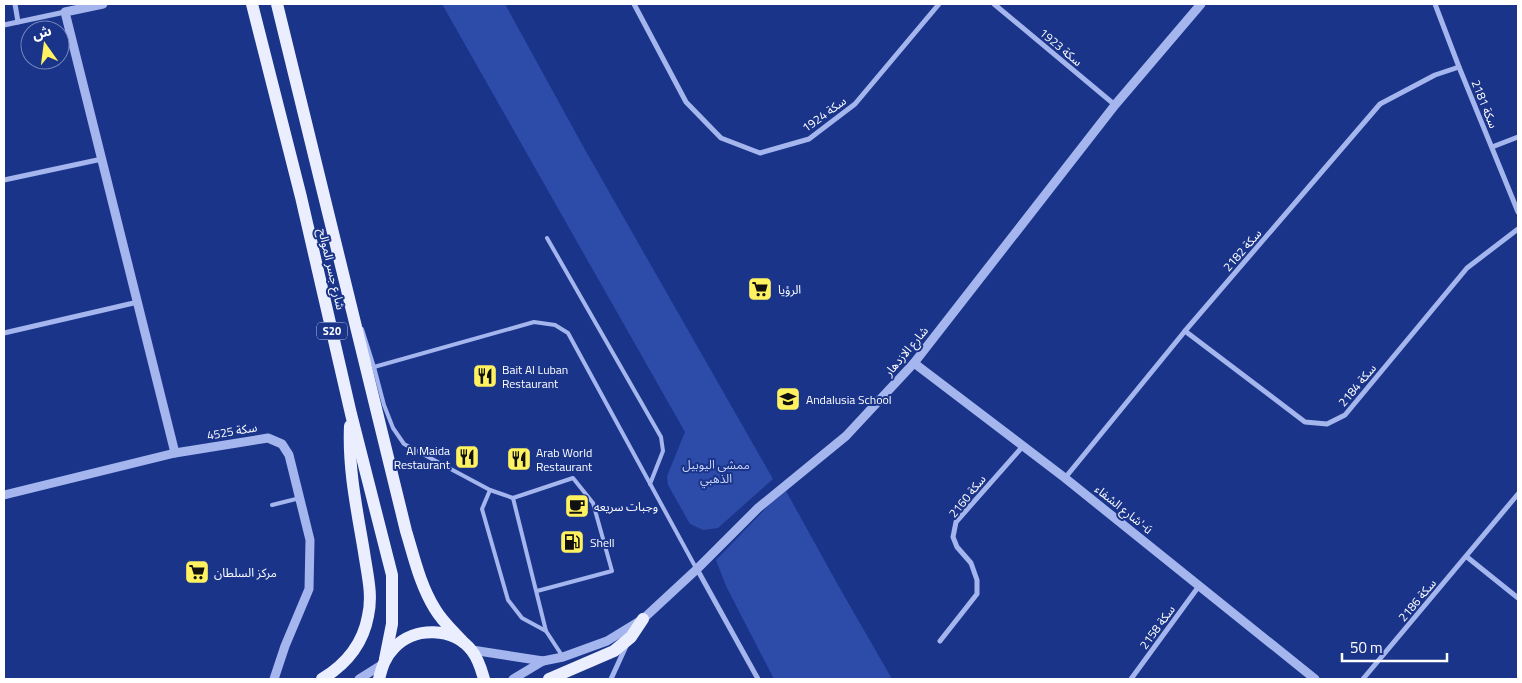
<svg xmlns="http://www.w3.org/2000/svg" width="1522" height="683" font-family="'Titillium Web','Noto Sans Arabic',sans-serif">
<style>
.green{fill:#2d4ba8}
.lines{fill:none;stroke-linecap:round;stroke-linejoin:round}
.service{stroke:#a4b6ed;stroke-width:4}
.minor{stroke:#a4b6ed;stroke-width:5}
.tertiary{stroke:#a4b6ed;stroke-width:9}
.primary{stroke:#eaeeff;stroke-width:12}
.labels{text-anchor:middle;dominant-baseline:central;stroke-width:4;stroke-linejoin:round;paint-order:stroke}
.shield{fill:#1a348a;stroke:#bac2dc;stroke-width:1}
.shield-label{font-size:11px;font-weight:bold;fill:#fff}
.street-label{font-size:12px;fill:#fff;stroke:#1a348a}
.poi-label{font-size:12px;fill:#fff;stroke:#1a348a;text-anchor:start}
.park-label{font-size:12px;fill:#cad5f9;stroke:#1a348a}
</style>
<rect width="100%" height="100%" fill="#1a348a"/>
<g class="green">
<polygon points="442,4 505,4 584,148 773,479 718,528 703,530 690,524 668,485 667,476 685,432"/>
<polygon points="786,491 838,585 892,679 774,679 726,586 716,560 769,505"/>
</g>
<g class="lines">
<g class="service">
<polyline points="547,238 661,437 663,451 650,484"/>
<polyline points="362,329 374,367 384,405 393,428 404,444 490,490 513,498 546,631 563,657"/>
<polyline points="374,367 534,322 555,325 568,333 696,568"/>
<polyline points="490,490 482,509 508,600 522,618 546,631"/>
<polyline points="513,498 573,478 593,503 612,571 537,591"/>
<polyline points="272,505 300,498"/>
</g>
<g class="minor">
<polyline points="15,4 18,22"/>
<polyline points="634,4 686,102 721,138 760,153 809,139 855,104 939,4"/>
<polyline points="994,4 1115,105"/>
<polyline points="1435,4 1459,67 1518,212"/>
<polyline points="4,25 65,12"/>
<polyline points="1492,147 1518,137"/>
<polyline points="4,180 102,159"/>
<polyline points="1185,331 1305,422 1327,424 1345,415 1467,268 1518,229"/>
<polyline points="4,333 138,302"/>
<polyline points="1065,478 1185,331 1380,104 1435,75 1459,67"/>
<polyline points="1467,557 1518,598"/>
<polyline points="697,569 758,679"/>
<polyline points="940,641 977,594 977,580 971,563 957,547 953,537 956,522 1023,446"/>
<polyline points="611,679 627,644"/>
<polyline points="1131,679 1199,586"/>
<polyline points="1363,679 1518,494"/>
</g>
<g class="tertiary">
<polyline points="103,4 65,12 175,453"/>
<polyline points="914,363 1065,478 1315,679"/>
<polyline points="4,495 175,453 268,438 282,444 289,455 310,540 309,589 285,646 274,679"/>
<polyline points="472,650 543,661"/>
<polyline points="359,679 383,664"/>
<polyline points="513,679 543,661 563,657 607,641 643,619 697,569 758,508 846,436 914,363 1115,105 1201,4"/>
</g>
<g class="primary">
<polyline points="252,4 301,197 351,414 392,575 392,624 385,659"/>
<path d="M 277,4 L 406,531 C 414,557 420,585 435,609 C 442,621 453,631 463,642"/>
<path d="M 322,679 C 345,665 363,644 368,616 C 373,595 367,573 364,552 C 357,510 348,469 350,426"/>
<path d="M 379,679 C 382,667 385,657 394,648 C 414,626 454,627 472,651 C 479,660 481,669 484,679"/>
<polyline points="549,679 614,651 631,637 643,619"/>
</g>
</g>
<defs>
<symbol id="supermarket-square" viewBox="-11 -11 22 22"><rect x="-9" y="-9" width="18" height="18" rx="4" fill="#fef261" stroke="#1a348a"/><path d="M-6-5.5h2.5l.6 2H6L4.5 2H-2.5L-4.4-4H-6ZM-1.5 3.2a1.3 1.3 0 1 0 .1 0ZM3 3.2a1.3 1.3 0 1 0 .1 0Z" fill="#111"/></symbol>
<symbol id="restaurant-square" viewBox="-11 -11 22 22"><rect x="-9" y="-9" width="18" height="18" rx="4" fill="#fef261" stroke="#1a348a"/><path d="M-5-6h1v4h1v-4h1v4h1v-4h1v5L-1.5 .5V6h-2V.5L-5-1ZM5-6V6H3V1.5H1.5Q1.5-4 5-6Z" fill="#111"/></symbol>
<symbol id="school-square" viewBox="-11 -11 22 22"><rect x="-9" y="-9" width="18" height="18" rx="4" fill="#fef261" stroke="#1a348a"/><path d="M0-5L7-2L0 1L-7-2ZM-4 1L0 2.5L4 1V4Q0 6-4 4Z" fill="#111"/></symbol>
<symbol id="cafe-square" viewBox="-11 -11 22 22"><rect x="-9" y="-9" width="18" height="18" rx="4" fill="#fef261" stroke="#1a348a"/><path d="M-5.5-4.5H6V0H3Q3 3.5 0 3.5H-2.5Q-5.5 3.5-5.5 0ZM3-3.2v2h1.7v-2ZM-6 4.5H4V6H-6Z" fill="#111"/></symbol>
<symbol id="fuel-square" viewBox="-11 -11 22 22"><rect x="-9" y="-9" width="18" height="18" rx="4" fill="#fef261" stroke="#1a348a"/><path d="M-5.5-6h7V0h2V4h1.3V-2.5L3-4.5l.8-.8L6-3V5H2.5V1h-1V6h-7ZM-4.2-4.7v3.2H.2V-4.7Z" fill="#111"/></symbol>
</defs>
<g fill-rule="evenodd">
<use href="#supermarket-square" x="746" y="275" width="28" height="28"/>
<use href="#restaurant-square" x="471" y="362" width="28" height="28"/>
<use href="#school-square" x="774" y="385" width="28" height="28"/>
<use href="#restaurant-square" x="453" y="443" width="28" height="28"/>
<use href="#restaurant-square" x="505" y="445" width="28" height="28"/>
<use href="#cafe-square" x="563" y="492" width="28" height="28"/>
<use href="#fuel-square" x="558" y="528" width="28" height="28"/>
<use href="#supermarket-square" x="183" y="558" width="28" height="28"/>
</g>
<g class="labels">
<rect class="shield" x="317" y="322.5" width="30" height="17" rx="4"/>
<g class="shield-label">
<text x="332" y="331">S20</text>
</g>
<g class="street-label">
<text transform="translate(1061 47) rotate(40)">سكة 1923</text>
<text transform="translate(1485 104) rotate(68)">سكة 2181</text>
<text transform="translate(824 114) rotate(-36)">سكة 1924</text>
<text transform="translate(1242 250) rotate(-49)">سكة 2182</text>
<text transform="translate(332 269) rotate(77)">شارع جسر الموالح</text>
<text transform="translate(906 351) rotate(-50)">شارع الازدهار</text>
<text transform="translate(1357 385) rotate(-50)">سكة 2184</text>
<text transform="translate(232 431) rotate(-10)">سكة 4525</text>
<text transform="translate(967 496) rotate(-51)">سكة 2160</text>
<text transform="translate(1124 509) rotate(39)">شارع الشفاء'-ú</text>
<text transform="translate(1417 600) rotate(-50)">سكة 2186</text>
<text transform="translate(1157 627) rotate(-54)">سكة 2158</text>
</g>
<g class="poi-label">
<text x="778" y="289">الرؤيا</text>
<text x="502" y="369">Bait Al Luban<tspan x="502" dy="14">Restaurant</tspan></text>
<text x="806" y="399">Andalusia School</text>
<text x="450" y="450" text-anchor="end">Al Maida<tspan x="450" dy="14">Restaurant</tspan></text>
<text x="536" y="452">Arab World<tspan x="536" dy="14">Restaurant</tspan></text>
<text x="594" y="506">وجبات سريعه</text>
<text x="590" y="542">Shell</text>
<text x="214" y="572">مركز السلطان</text>
</g>
<g class="park-label">
<text x="716" y="464">ممشى اليوبيل<tspan x="716" dy="14">الذهبي</tspan></text>
</g>
</g>
<rect width="1522" height="683" fill="none" stroke="#ffffff" stroke-width="10"/>
<g transform="translate(45 45) rotate(346)"><circle r="24" fill="#1a348a" stroke="#7685b9"/>
<path d="M0-4L9 19L0 12L-9 19Z" fill="#fef261"/>
<text y="-8" font-size="14" font-weight="bold" text-anchor="middle" fill="#ffffff">ش</text>
</g>
<path d="M1342 653v8h105v-8" fill="none" stroke="#ffffff" stroke-width="2.5"/>
<text x="1350" y="653" font-size="15" fill="#ffffff" stroke="#1a348a" stroke-width="4" paint-order="stroke">50 m</text>
</svg>
